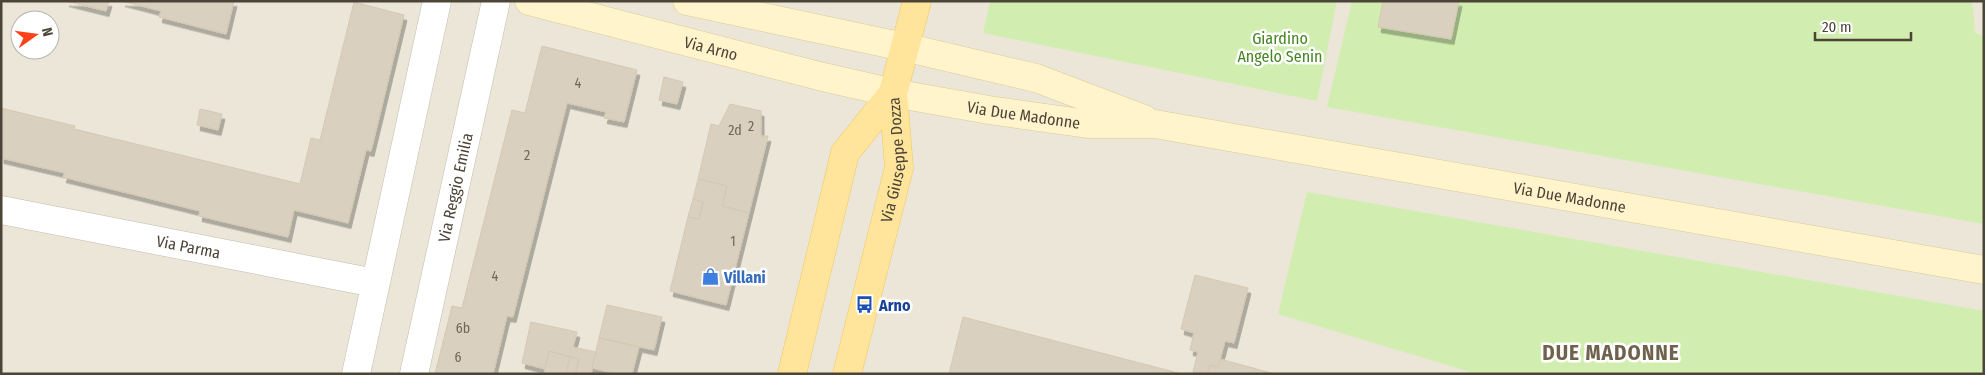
<svg xmlns="http://www.w3.org/2000/svg" width="1985" height="375" font-family="'Fira Sans Condensed',sans-serif">
<style>
.residential{fill:#ebe6d8;fill-rule:evenodd}
.green{fill:#d1eeb0}
.building{fill:#dad0bf;stroke:#d5c8b1;filter:url(#shadow)}
.lines{fill:none;stroke-linecap:round;stroke-linejoin:round}
.street-casing{stroke:#c3bcac;stroke-width:29}
.secondary-casing{stroke:#dbca96;stroke-width:29}
.primary-casing{stroke:#f0c85f;stroke-width:29}
.street{stroke:#fff;stroke-width:28}
.secondary{stroke:#fff4cc;stroke-width:28}
.primary{stroke:#ffe59b;stroke-width:28}
.labels{text-anchor:middle;dominant-baseline:central;stroke-width:5;stroke-linejoin:round;paint-order:stroke}
.number-label{font-size:14px;fill:#706759}
.park-label{font-size:16px;fill:#468523;stroke:#fff}
.street-label{font-size:16px;fill:#4c4437;stroke:#fff}
.shop-label{font-size:16px;font-weight:bold;fill:#366cbe;stroke:#fff;text-anchor:start}
.transit-label{font-size:16px;font-weight:bold;fill:#164399;stroke:#fff;text-anchor:start}
.district-label{font-size:21px;font-weight:bold;letter-spacing:1px;fill:#70634d;stroke:#fff}
</style>
<defs>
<filter id="shadow"><feDropShadow dx="3" dy="5.5" stdDeviation="0" flood-color="#0004"/></filter>
</defs>
<rect width="100%" height="100%" fill="#f7f3eb"/>
<path class="residential" d="M 1,1 L 1984,1 L 1984,374 L 1,374 ZM 20,20 L 50,20 L 50,50 L 20,50 Z"/>
<g class="green">
<polygon points="990,1 1337,1 1317,101 983,33"/>
<polygon points="1352,1 1972,1 1975,33 1984,36 1984,224 1327,107"/>
<polygon points="1307,192 1984,311 1984,374 1477,374 1278,314"/>
</g>
<g class="building">
<polygon points="66,1 109,1 106,11"/>
<polygon points="122,1 234,1 226,34 159,17 161,11"/>
<polygon points="1383,1 1459,1 1451,39 1378,27"/>
<polygon points="354,2 404,15 371,151 366,150 348,223 294,210 288,237 199,216 200,211 63,177 65,173 1,158 1,108 75,126 74,129 300,184 311,138 320,140"/>
<polygon points="542,46 637,70 624,122 604,118 606,112 567,103 513,317 507,316 493,374 435,374 452,306 462,308 512,110 525,113"/>
<polygon points="664,77 683,82 677,104 659,100"/>
<polygon points="730,104 761,111 761,136 768,136 749,213 722,206 727,186 698,179 711,124 719,126"/>
<polygon points="200,109 222,114 218,130 197,125"/>
<polygon points="698,179 727,186 722,206 749,213 726,305 670,291 688,217 699,219 703,202 693,199"/>
<polygon points="693,199 703,202 699,219 688,217"/>
<polygon points="1195,275 1248,288 1234,343 1225,341 1218,367 1210,365 1207,374 1193,372 1198,352 1190,350 1194,333 1181,329"/>
<polygon points="607,305 662,317 654,350 599,338"/>
<polygon points="963,317 1182,374 949,374"/>
<polygon points="531,322 577,332 573,347 596,352 591,374 575,374 579,359 549,351 545,369 522,363"/>
<polygon points="599,338 639,347 632,374 617,374 592,368"/>
<polygon points="549,351 570,357 566,374 544,374"/>
<polygon points="570,357 579,359 575,374 566,374"/>
<polygon points="1220,359 1275,374 1207,374 1210,365 1218,367"/>
</g>
<g class="lines">
<defs>
<g id="street">
<path id="s1" d="M 1,210 L 375,283"/>
<polyline points="356,374 437,1"/>
<path id="s2" d="M 414,374 L 496,1"/>
</g>
<g id="secondary">
<path id="s3" d="M 529,1 L 819,76 L 893,93 L 989,110 L 1088,124 L 1155,124 L 1984,270"/>
<polyline points="687,1 904,47 1036,78 1144,119"/>
</g>
<g id="primary">
<polyline points="792,374 845,153 893,93"/>
<path id="s4" d="M 847,374 L 899,168 L 893,93 L 917,1"/>
</g>
</defs>
<use href="#street" class="street-casing"/>
<use href="#secondary" class="secondary-casing"/>
<use href="#primary" class="primary-casing"/>
<use href="#street" class="street"/>
<use href="#secondary" class="secondary"/>
<use href="#primary" class="primary"/>
</g>
<defs>
<symbol id="shop-bare" viewBox="-9 -9 18 18"><path d="M-5-2.5h2.3a2.7 3.5 0 0 1 5.4 0H5L5.5 6h-11ZM-1.5-2.5h3a1.5 2.3 0 0 0-3 0Z" fill="#3f7fe0" stroke="#fff" stroke-width="2.5" paint-order="stroke"/></symbol>
<symbol id="bus-bare" viewBox="-9 -9 18 18"><path d="M-5-6H5V4H4V6H2V4H-2V6H-4V4H-5ZM-3.5-4V0h7V-4ZM-3.5 1.2v1.5H-2V1.2ZM2 1.2v1.5H3.5V1.2Z" fill="#1a4fb4" stroke="#fff" stroke-width="2.5" paint-order="stroke"/></symbol>
</defs>
<g fill-rule="evenodd">
<use href="#shop-bare" x="698" y="264" width="25" height="25"/>
<use href="#bus-bare" x="852" y="292" width="25" height="25"/>
</g>
<g class="labels">
<g class="number-label">
<text x="578" y="83">4</text>
<text x="751" y="126">2</text>
<text x="735" y="130">2d</text>
<text x="527" y="155">2</text>
<text x="733" y="241">1</text>
<text x="495" y="276">4</text>
<text x="463" y="328">6b</text>
<text x="458" y="357">6</text>
</g>
<g class="park-label">
<text x="1280" y="38">Giardino<tspan x="1280" dy="18">Angelo Senin</tspan></text>
</g>
<g class="street-label">
<text stroke="none"><textPath href="#s3" startOffset="188">Via Arno</textPath></text>
<text stroke="none"><textPath href="#s3" startOffset="508">Via Due Madonne</textPath></text>
<text stroke="none"><textPath href="#s4" startOffset="220">Via Giuseppe Dozza</textPath></text>
<text stroke="none"><textPath href="#s2" startOffset="191">Via Reggio Emilia</textPath></text>
<text stroke="none"><textPath href="#s3" startOffset="1061">Via Due Madonne</textPath></text>
<text stroke="none"><textPath href="#s1" startOffset="191">Via Parma</textPath></text>
</g>
<g class="shop-label">
<text x="724" y="277">Villani</text>
</g>
<g class="transit-label">
<text x="879" y="305">Arno</text>
</g>
<g class="district-label">
<text x="1611" y="353">DUE MADONNE</text>
</g>
</g>
<rect width="1985" height="375" fill="none" stroke="#4c4437" stroke-width="5"/>
<g transform="translate(35 35) rotate(76)"><circle r="24" fill="#ffffff" stroke="#b7b4af"/>
<path d="M0-4L9 19L0 12L-9 19Z" fill="#ff4119"/>
<text y="-8" font-size="14" font-weight="bold" text-anchor="middle" fill="#4c4437">N</text>
</g>
<path d="M1815 32v8h96v-8" fill="none" stroke="#4c4437" stroke-width="2.5"/>
<text x="1822" y="32" font-size="15" fill="#4c4437" stroke="#ffffff" stroke-width="4" paint-order="stroke">20 m</text>
</svg>
